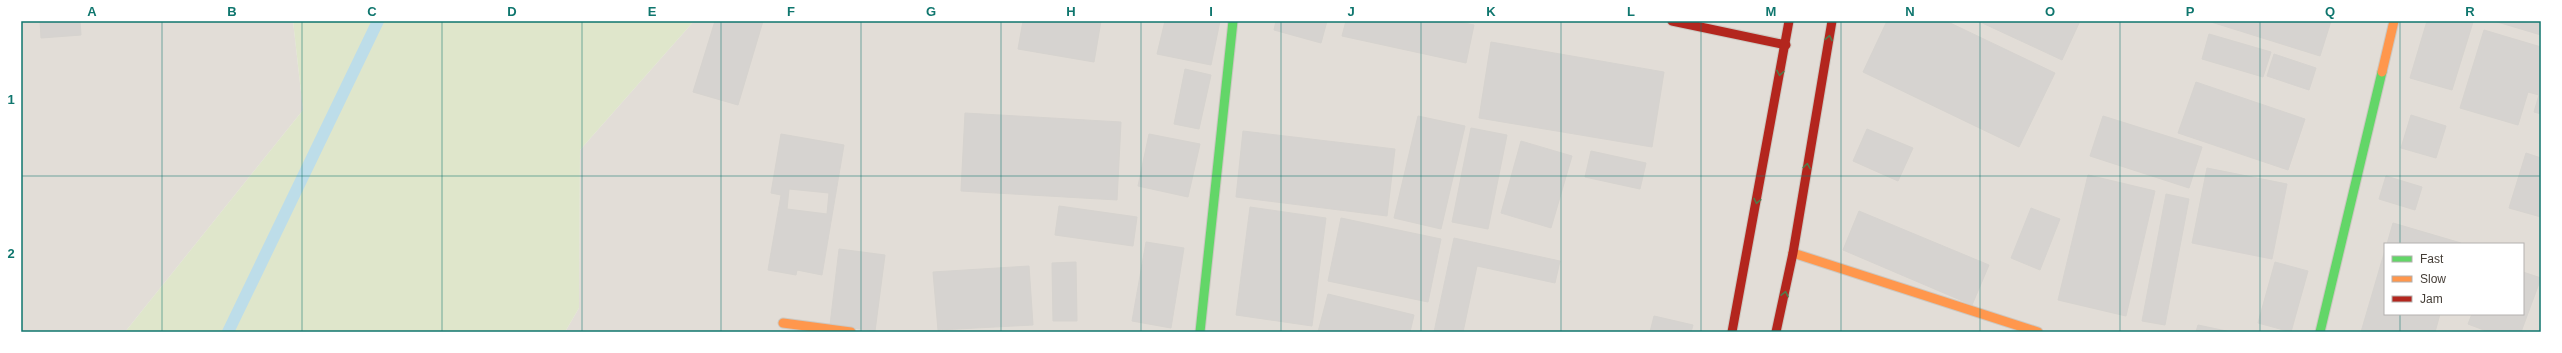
<svg xmlns="http://www.w3.org/2000/svg" width="2562" height="353" font-family="Arial,sans-serif">
<style>
.residential{fill:#e2ddd7;fill-rule:evenodd}
.green{fill:#dfe6cb}
.lines{fill:none;stroke-linecap:round;stroke-linejoin:round}
.stream{stroke:#bddde9;stroke-width:12}
.building{fill:#d6d3d0;stroke:#d6d3cf;fill-rule:evenodd}
.fast-casing{stroke:#ccc8c1;stroke-width:11}
.slow-casing{stroke:#ccc8c1;stroke-width:11}
.jam-casing{stroke:#ccc8c1;stroke-width:11}
.fast{stroke:#63d668;stroke-width:9}
.slow{stroke:#ff974d;stroke-width:9}
.jam{stroke:#b3261e;stroke-width:9}
.oneway{stroke:#507a4a}
.grid{fill:none;stroke:#0f766e;stroke-width:1;stroke-opacity:0.55}
.neatline{fill:none;stroke:#0f766e;stroke-width:1.5}
.grid-label{font-size:13px;text-anchor:middle;font-weight:bold;fill:#0f766e}
</style>
<rect width="100%" height="100%" fill="#eeece9"/>
<g class="residential">
<polygon points="21,21 293,21 303,110 125,332 21,332"/>
<path d="M 694,21 L 2541,21 L 2541,332 L 565,332 L 579,308 L 580,150 ZM 2385,244 L 2523,244 L 2523,314 L 2385,314 Z"/>
</g>
<polygon class="green" points="293,21 694,21 580,150 579,308 565,332 125,332 303,110"/>
<g class="lines">
<polyline class="stream" points="228,332 378,21"/>
</g>
<g class="building">
<polygon points="40,21 80,21 81,35 41,38"/>
<polygon points="715,21 763,21 738,105 693,92"/>
<polygon points="1023,21 1101,21 1094,62 1018,49"/>
<polygon points="1165,21 1220,21 1211,65 1157,54"/>
<polygon points="1276,21 1327,21 1321,43 1274,30"/>
<polygon points="1346,21 1454,21 1474,25 1466,63 1342,36"/>
<polygon points="1887,21 1946,21 2055,73 2019,147 1863,72"/>
<polygon points="1978,21 2080,21 2062,60"/>
<polygon points="2208,21 2331,21 2320,56"/>
<polygon points="2427,21 2473,22 2452,90 2410,78"/>
<polygon points="2494,21 2541,21 2541,35"/>
<polygon points="2484,30 2541,47 2541,114 2534,112 2539,95 2528,92 2518,125 2460,108"/>
<polygon points="2209,34 2271,52 2263,77 2202,59"/>
<polygon points="1491,42 1664,72 1652,147 1479,118"/>
<polygon points="2274,54 2316,68 2309,90 2267,76"/>
<polygon points="1185,69 1211,75 1199,129 1174,124"/>
<polygon points="2196,82 2305,119 2288,170 2178,133"/>
<polygon points="965,113 1121,122 1117,200 961,191"/>
<polygon points="2411,115 2446,126 2436,158 2401,148"/>
<polygon points="1418,116 1465,126 1441,229 1394,218"/>
<polygon points="2103,116 2202,147 2189,188 2090,156"/>
<polygon points="1471,128 1507,135 1488,229 1452,222"/>
<polygon points="1867,129 1913,148 1898,181 1853,161"/>
<polygon points="1243,131 1395,149 1387,216 1236,197"/>
<path d="M 781,134 L 844,145 L 822,275 L 797,270 L 796,275 L 768,270 L 781,195 L 771,193 ZM 789,189 L 829,193 L 827,214 L 787,209 Z"/>
<polygon points="1149,134 1200,144 1188,197 1138,186"/>
<polygon points="1521,141 1572,156 1551,228 1501,213"/>
<polygon points="1591,151 1646,163 1640,189 1585,177"/>
<polygon points="2526,153 2541,158 2541,217 2509,208"/>
<polygon points="2207,168 2287,184 2272,259 2192,243"/>
<polygon points="2088,175 2155,191 2126,316 2058,300"/>
<polygon points="2386,176 2422,187 2415,210 2379,199"/>
<polygon points="2166,194 2189,199 2165,325 2142,321"/>
<polygon points="1059,206 1137,217 1133,246 1055,235"/>
<polygon points="1250,207 1326,218 1312,326 1236,315"/>
<polygon points="2031,208 2060,219 2040,270 2011,258"/>
<polygon points="1859,211 1989,265 1972,305 1843,250"/>
<polygon points="1341,218 1441,239 1428,302 1328,281"/>
<polygon points="2393,223 2461,243 2461,244 2387,244"/>
<polygon points="1454,238 1560,261 1555,283 1477,266 1463,332 1434,332"/>
<polygon points="1146,242 1184,248 1171,328 1132,321"/>
<polygon points="839,249 885,255 875,331 830,325"/>
<polygon points="2385,250 2385,314 2440,314 2435,332 2361,332"/>
<polygon points="1076,262 1077,321 1053,321 1052,263"/>
<polygon points="2275,262 2308,271 2291,332 2258,323"/>
<polygon points="1029,266 1033,325 938,330 933,272"/>
<polygon points="2523,272 2541,278 2521,332 2489,332 2468,324 2472,314 2523,314"/>
<polygon points="1328,294 1414,315 1410,332 1318,332"/>
<polygon points="1654,316 1693,325 1691,332 1650,332"/>
<polygon points="2198,325 2231,332 2196,332"/>
</g>
<g class="lines">
<defs>
<g id="fast">
<polyline points="1200,332 1233,21"/>
<polyline points="2320,332 2382,72"/>
</g>
<g id="slow">
<polyline points="2382,72 2394,21"/>
<polyline points="1793,253 2038,332"/>
<polyline points="783,323 851,332"/>
</g>
<g id="jam">
<polyline points="1672,21 1786,45"/>
<polyline points="1732,332 1789,21"/>
<polyline points="1776,332 1793,253 1832,21"/>
</g>
</defs>
<use href="#fast" class="fast-casing"/>
<use href="#slow" class="slow-casing"/>
<use href="#jam" class="jam-casing"/>
<use href="#fast" class="fast"/>
<use href="#slow" class="slow"/>
<use href="#jam" class="jam"/>
</g>
<defs><path id="oneway-chevron" d="M-2-3.5L2.5 0L-2 3.5" fill="none" stroke-width="1.6" stroke-linecap="round" stroke-linejoin="round"/></defs>
<g class="oneway">
<use href="#oneway-chevron" transform="translate(1829 38) rotate(-79)"/>
<use href="#oneway-chevron" transform="translate(1780 73) rotate(101)"/>
<use href="#oneway-chevron" transform="translate(1807 166) rotate(-81)"/>
<use href="#oneway-chevron" transform="translate(1757 201) rotate(101)"/>
<use href="#oneway-chevron" transform="translate(1785 294) rotate(-78)"/>
</g>
<path class="grid" d="M 162,21 L 162,332M 302,21 L 302,332M 442,21 L 442,332M 582,21 L 582,332M 721,21 L 721,332M 861,21 L 861,332M 1001,21 L 1001,332M 1141,21 L 1141,332M 1281,21 L 1281,332M 1421,21 L 1421,332M 1561,21 L 1561,332M 1701,21 L 1701,332M 1841,21 L 1841,332M 1980,21 L 1980,332M 2120,21 L 2120,332M 2260,21 L 2260,332M 2400,21 L 2400,244M 21,176 L 2541,176M 2400,314 L 2400,332"/>
<rect width="2562" height="353" fill="none" stroke="#ffffff" stroke-width="44"/>
<rect x="2384" y="243" width="140" height="72" fill="#ffffff" stroke="#b4b1af"/>
<rect x="2392" y="256" width="20" height="6" fill="#63d668" stroke="#b4b1af"/>
<text x="2420" y="263" font-size="12" fill="#443d36">Fast</text>
<rect x="2392" y="276" width="20" height="6" fill="#ff974d" stroke="#b4b1af"/>
<text x="2420" y="283" font-size="12" fill="#443d36">Slow</text>
<rect x="2392" y="296" width="20" height="6" fill="#b3261e" stroke="#b4b1af"/>
<text x="2420" y="303" font-size="12" fill="#443d36">Jam</text>
<rect x="22" y="22" width="2518" height="309" class="neatline"/>
<g class="grid-label">
<text x="92" y="16">A</text>
<text x="232" y="16">B</text>
<text x="372" y="16">C</text>
<text x="512" y="16">D</text>
<text x="652" y="16">E</text>
<text x="791" y="16">F</text>
<text x="931" y="16">G</text>
<text x="1071" y="16">H</text>
<text x="1211" y="16">I</text>
<text x="1351" y="16">J</text>
<text x="1491" y="16">K</text>
<text x="1631" y="16">L</text>
<text x="1771" y="16">M</text>
<text x="1910" y="16">N</text>
<text x="2050" y="16">O</text>
<text x="2190" y="16">P</text>
<text x="2330" y="16">Q</text>
<text x="2470" y="16">R</text>
<text x="11" y="104">1</text>
<text x="11" y="258">2</text>
</g>
</svg>
